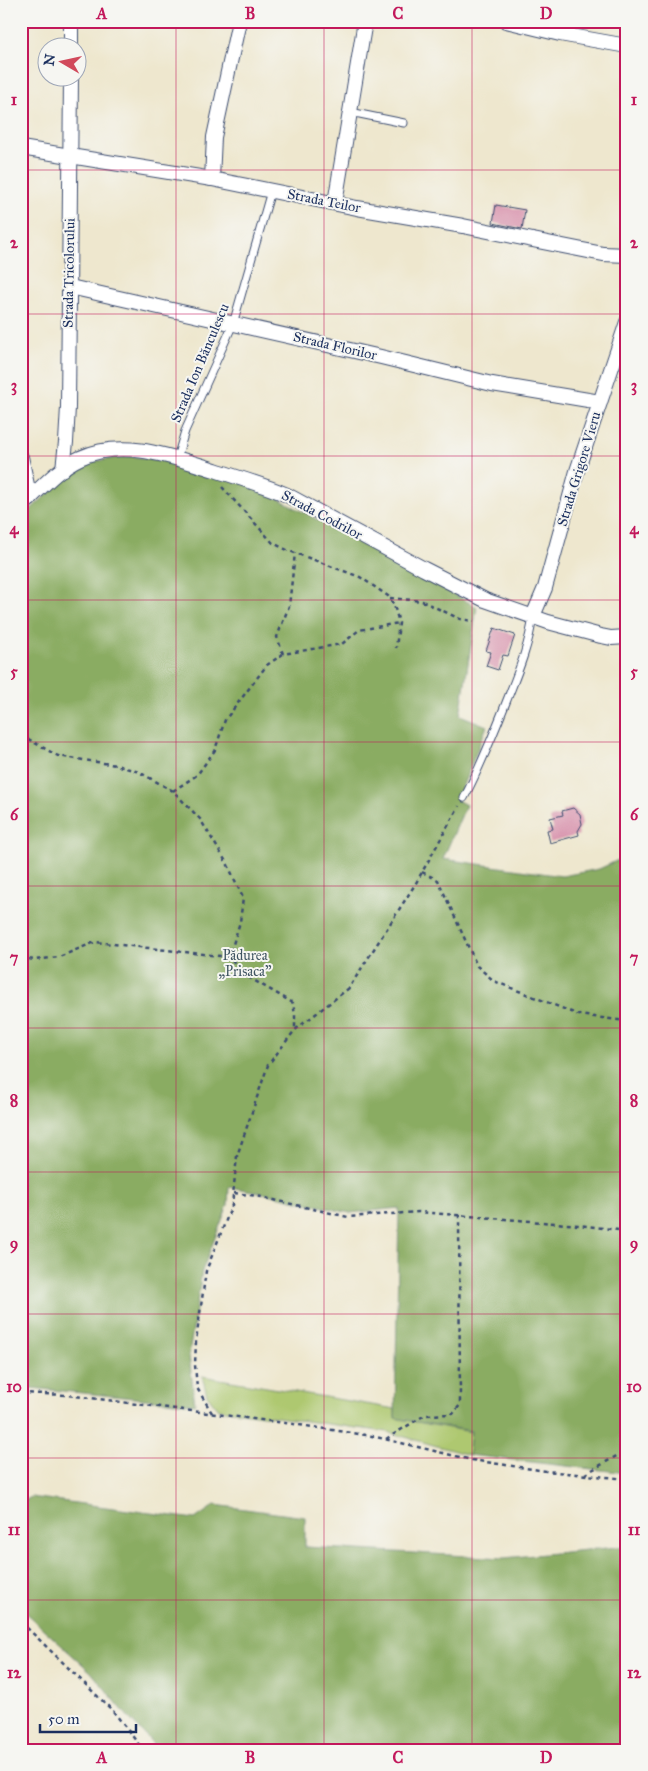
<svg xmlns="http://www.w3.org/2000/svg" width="648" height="1771" font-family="'IM FELL Great Primer',serif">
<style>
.green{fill:#aec86f;stroke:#647c66}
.forest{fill:#8aac62;stroke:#526e60}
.building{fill:#d68ba7}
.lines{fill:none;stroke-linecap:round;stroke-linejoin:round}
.service-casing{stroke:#3b4b6f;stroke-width:9}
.minor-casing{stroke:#3b4b6f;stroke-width:16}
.path{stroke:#3b4b6f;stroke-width:2.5;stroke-dasharray:4 4;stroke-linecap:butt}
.service{stroke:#fff;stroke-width:7}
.minor{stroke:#fff;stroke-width:14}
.grid{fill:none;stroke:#c2185b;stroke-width:1;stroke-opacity:0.55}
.labels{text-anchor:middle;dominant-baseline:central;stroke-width:4;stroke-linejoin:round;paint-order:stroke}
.street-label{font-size:14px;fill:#1b2f5e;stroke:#f6f6f2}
.park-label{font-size:14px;fill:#405562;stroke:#f6f6f2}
.neatline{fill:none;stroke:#c2185b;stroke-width:2}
.grid-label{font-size:16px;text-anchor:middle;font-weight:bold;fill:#c2185b}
</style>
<rect width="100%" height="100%" fill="#f6f6f2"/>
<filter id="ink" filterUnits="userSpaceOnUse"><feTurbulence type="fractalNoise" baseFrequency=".02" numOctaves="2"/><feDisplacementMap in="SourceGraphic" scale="10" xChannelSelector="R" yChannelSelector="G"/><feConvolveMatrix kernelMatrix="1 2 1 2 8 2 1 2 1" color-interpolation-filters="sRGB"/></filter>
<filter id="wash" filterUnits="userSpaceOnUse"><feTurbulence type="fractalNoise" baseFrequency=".0096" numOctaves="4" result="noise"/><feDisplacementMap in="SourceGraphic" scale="20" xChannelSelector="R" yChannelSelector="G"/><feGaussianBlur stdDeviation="1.12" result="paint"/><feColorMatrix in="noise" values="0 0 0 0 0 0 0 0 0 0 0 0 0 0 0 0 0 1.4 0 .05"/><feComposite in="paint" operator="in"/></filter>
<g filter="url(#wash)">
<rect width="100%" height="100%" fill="#eee7ce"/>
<polygon class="green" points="202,1376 395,1409 395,1418 471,1432 469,1455 387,1432 218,1409 207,1395"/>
<g class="forest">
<polygon points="130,456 173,462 261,489 477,607 460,715 487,726 457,800 466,805 443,859 562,876 599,869 627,856 627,1473 469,1455 471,1431 395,1418 399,1208 350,1213 258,1192 229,1187 228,1205 202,1271 189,1355 195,1404 21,1387 21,518 72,472 96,461"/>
<polygon points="31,1497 195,1519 215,1505 305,1517 305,1547 504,1558 627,1546 627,1750 159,1750 130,1719 91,1672 21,1609 21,1503"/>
</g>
<g id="blocks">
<g class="building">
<polygon points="496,205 525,210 522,229 493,223"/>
<polygon points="494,628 515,635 508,656 503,655 498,670 486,666 491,652 486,651"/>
<polygon points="573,808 580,814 582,824 578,831 579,835 550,843 547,830 553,829 550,818 563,815 562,811"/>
</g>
</g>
</g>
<g filter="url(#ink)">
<use href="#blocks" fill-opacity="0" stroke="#3b4b6f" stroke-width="1"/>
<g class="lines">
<defs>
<g id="service">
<polyline points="350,112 404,123"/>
<polyline points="177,458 185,431 233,324 271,191"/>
<path d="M 464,798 C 481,766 494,733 507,700 C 518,672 529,646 533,616"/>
</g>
<g id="minor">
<polyline points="71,21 71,48"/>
<polyline points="506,21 560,34 627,46"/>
<polyline points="21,148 212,179 357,208 463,226 603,254 627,255"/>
<polyline points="212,179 214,137 239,21"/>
<polyline points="335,203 365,21"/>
<polyline points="70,287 381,357 492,384 600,402"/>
<polyline points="21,457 30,499"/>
<polyline points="63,469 66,442 68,407 71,78"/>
<path d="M 21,507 C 39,490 58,468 80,458 C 124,438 172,457 215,470 C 239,478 264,485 287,495 L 424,569 L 485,600 L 548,622 L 601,636 L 611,638 L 627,637"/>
<polyline points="533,616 545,588 577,471 627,322"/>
</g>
</defs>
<use href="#service" class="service-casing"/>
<use href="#minor" class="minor-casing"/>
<g class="path">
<polyline points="222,487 273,543 287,550 360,577 388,596 394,605 399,623 396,648"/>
<polyline points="390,598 422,601 460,619 474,621"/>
<polyline points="283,654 277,637 289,606 295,553"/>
<polyline points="21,735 58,756 116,765 139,772 173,791 200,819 228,865 243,898 240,922 229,957"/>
<polyline points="173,791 197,775 215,750 225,720 267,665 283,654 342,644 359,630 399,623"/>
<polyline points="422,872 438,880 477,966 494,981 579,1015 627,1021"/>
<polyline points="21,958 35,960 59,957 95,942 229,957 250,978 293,1003 295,1015 295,1030"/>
<polyline points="234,1193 257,1196 348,1217 419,1212 579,1225 627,1231"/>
<polyline points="21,1393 67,1395 293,1424 372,1436 472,1460 546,1471 627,1479"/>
<polyline points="212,1413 197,1388 195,1365 196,1341 206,1271 232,1205 237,1156 268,1065 295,1030 349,988 416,883 459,806"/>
<polyline points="386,1439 425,1415 453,1414 460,1405 459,1215"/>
<polyline points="585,1474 627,1450"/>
<polyline points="21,1498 27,1494"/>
<polyline points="21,1622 113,1711 143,1750"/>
</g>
<use href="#service" class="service"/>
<use href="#minor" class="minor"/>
</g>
</g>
<path class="grid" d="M 176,21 L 176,1750M 324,21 L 324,1750M 472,21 L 472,1750M 21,170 L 627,170M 21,314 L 627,314M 21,456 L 627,456M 21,600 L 627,600M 21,742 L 627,742M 21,886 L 627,886M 21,1028 L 627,1028M 21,1172 L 627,1172M 21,1314 L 627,1314M 21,1458 L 627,1458M 21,1600 L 627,1600"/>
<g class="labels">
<g class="street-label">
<text transform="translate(324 201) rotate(11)">Strada Teilor</text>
<text transform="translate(69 273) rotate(-89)">Strada Tricolorului</text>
<text transform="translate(335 346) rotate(13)">Strada Florilor</text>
<text transform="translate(200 363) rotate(-67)">Strada Ion Bănculescu</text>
<text transform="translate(579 469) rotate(-73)">Strada Grigore Vieru</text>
<text transform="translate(322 515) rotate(28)">Strada Codrilor</text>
</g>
<g class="park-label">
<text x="245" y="955">Pădurea<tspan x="245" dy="16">„Prisaca”</tspan></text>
</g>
</g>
<rect width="648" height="1771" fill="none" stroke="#f6f6f2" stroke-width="55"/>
<g transform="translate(62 62) rotate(279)"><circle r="24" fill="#f6f6f2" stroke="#9ea6b7"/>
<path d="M0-4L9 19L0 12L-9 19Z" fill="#d1495b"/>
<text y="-8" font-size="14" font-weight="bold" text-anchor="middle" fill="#1b2f5e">N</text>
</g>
<path d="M40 1724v8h96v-8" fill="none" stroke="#1b2f5e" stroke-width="2.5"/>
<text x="48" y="1724" font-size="15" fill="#1b2f5e" stroke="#f6f6f2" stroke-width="4" paint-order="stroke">50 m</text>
<rect x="28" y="28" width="592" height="1716" class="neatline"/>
<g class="grid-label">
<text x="102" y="19">A</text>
<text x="250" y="19">B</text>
<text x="398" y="19">C</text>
<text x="546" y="19">D</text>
<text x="14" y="105">1</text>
<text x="634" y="105">1</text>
<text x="14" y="248">2</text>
<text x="634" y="248">2</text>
<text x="14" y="391">3</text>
<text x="634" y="391">3</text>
<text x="14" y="534">4</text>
<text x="634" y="534">4</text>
<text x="14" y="677">5</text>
<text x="634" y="677">5</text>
<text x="14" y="820">6</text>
<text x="634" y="820">6</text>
<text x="14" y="963">7</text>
<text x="634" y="963">7</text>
<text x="14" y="1106">8</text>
<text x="634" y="1106">8</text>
<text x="14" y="1249">9</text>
<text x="634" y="1249">9</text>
<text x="14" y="1392">10</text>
<text x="634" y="1392">10</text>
<text x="14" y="1535">11</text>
<text x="634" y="1535">11</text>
<text x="14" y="1678">12</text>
<text x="634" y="1678">12</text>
<text x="102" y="1763">A</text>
<text x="250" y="1763">B</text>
<text x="398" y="1763">C</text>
<text x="546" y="1763">D</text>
</g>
</svg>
